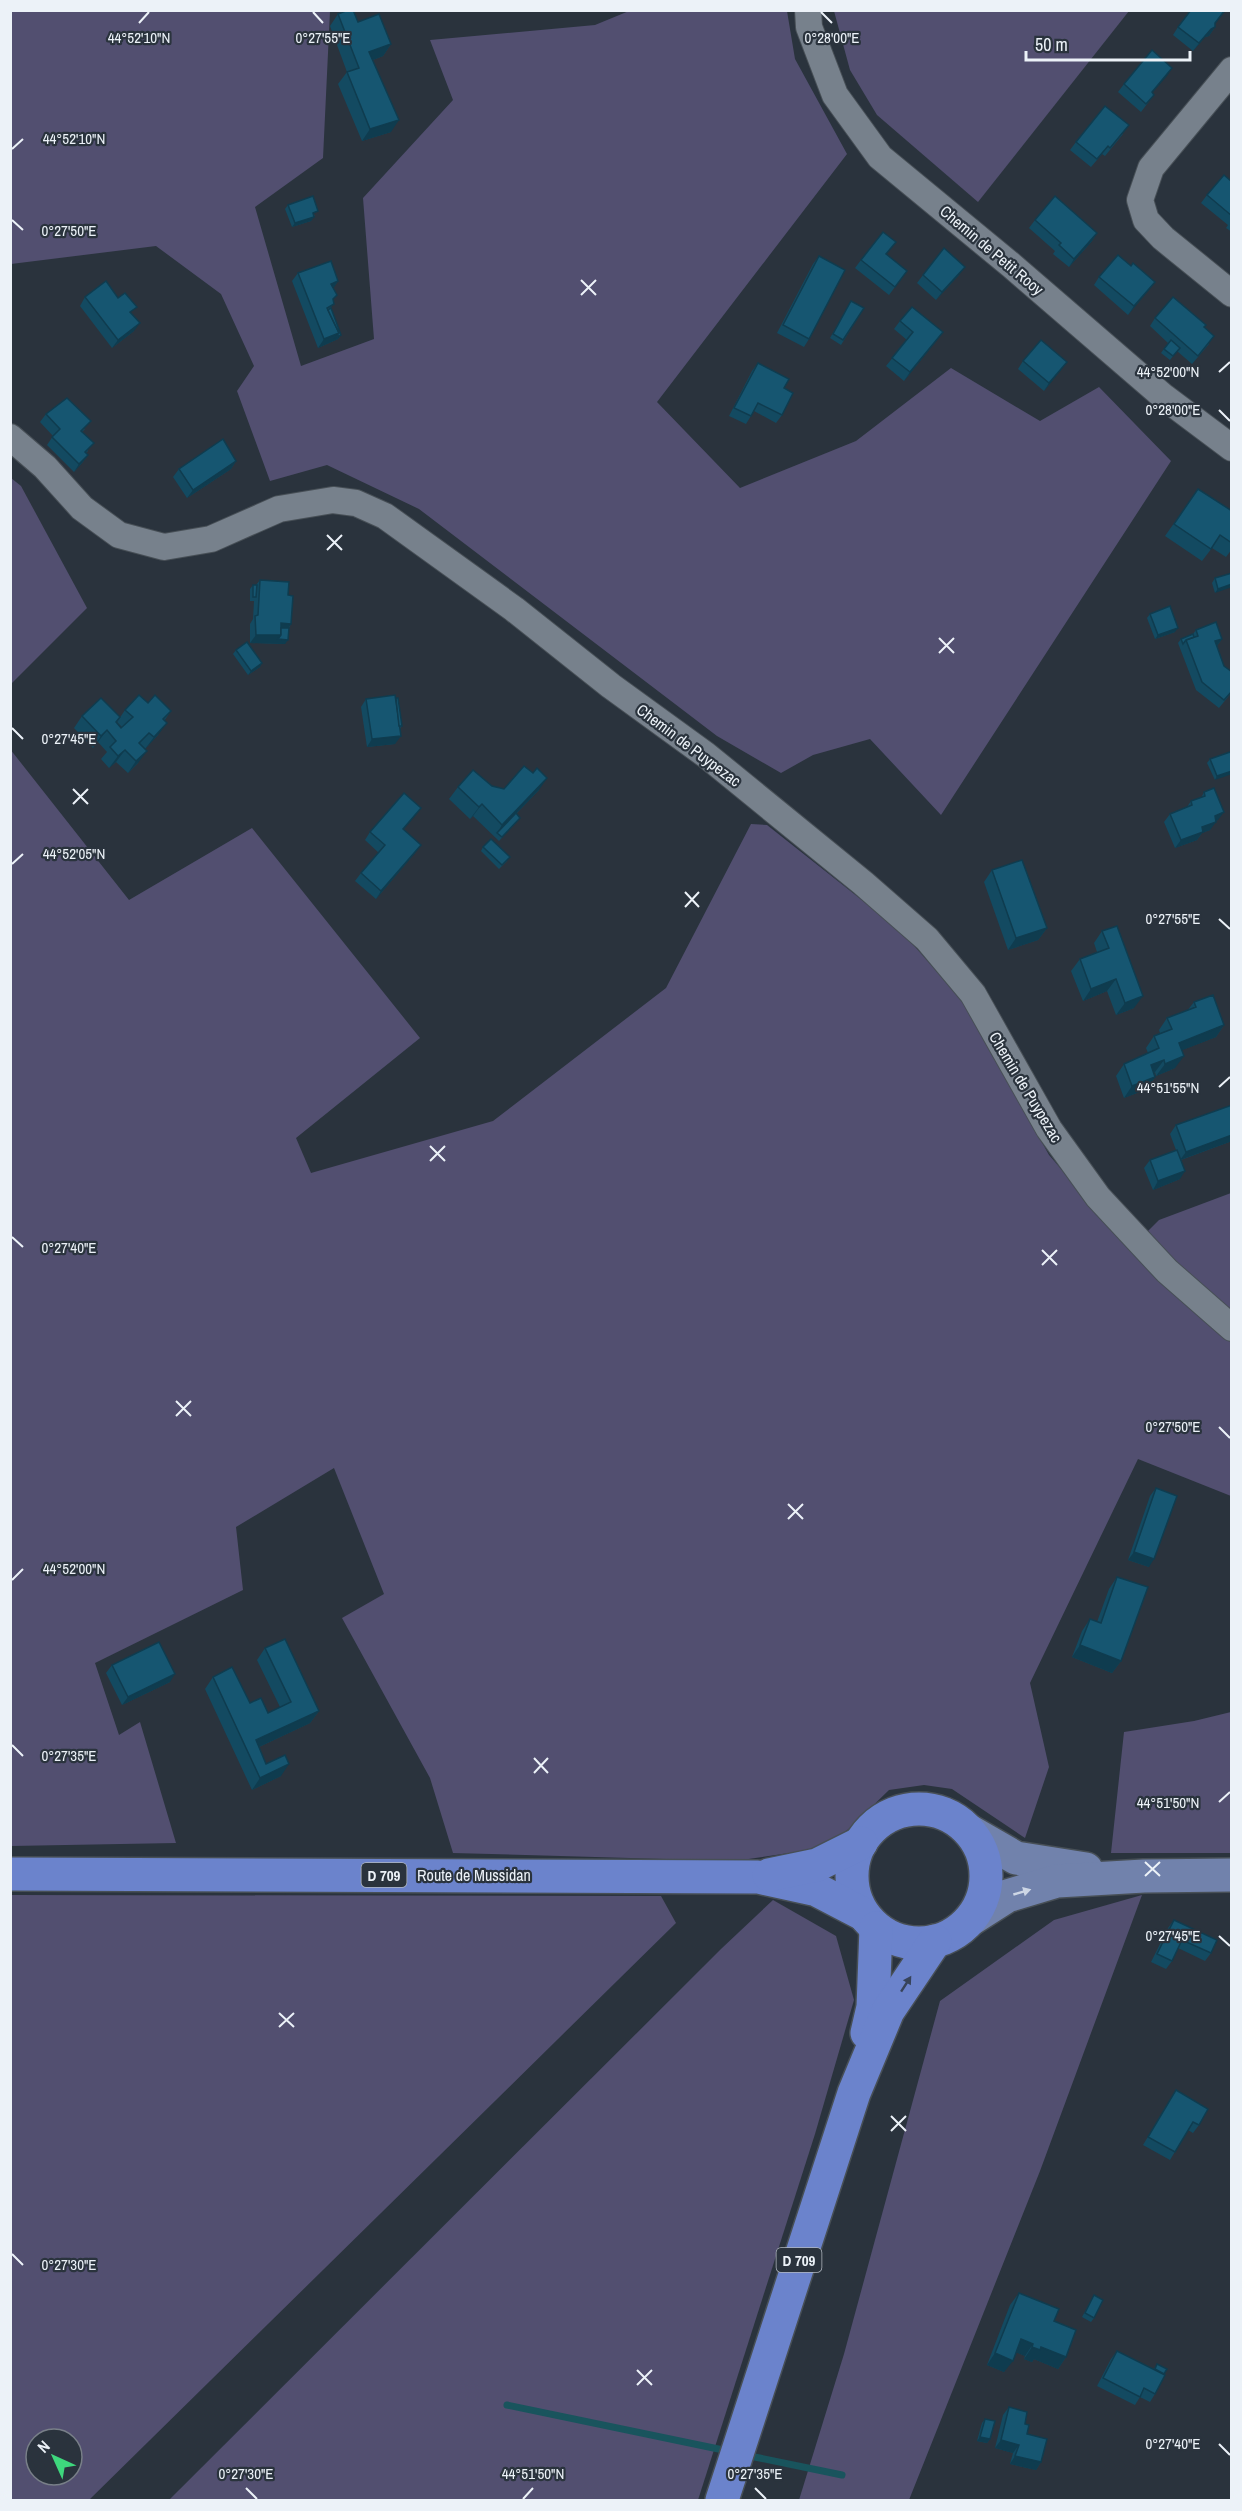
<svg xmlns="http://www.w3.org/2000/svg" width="1242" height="2511" font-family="'Archivo Narrow',sans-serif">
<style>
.green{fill:#524f70;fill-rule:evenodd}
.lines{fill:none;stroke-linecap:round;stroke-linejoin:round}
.stream{stroke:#19545d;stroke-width:7}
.street-casing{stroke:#474f56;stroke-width:28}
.secondary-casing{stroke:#474f56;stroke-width:36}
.primary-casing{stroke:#474f56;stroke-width:36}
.street{stroke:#77818c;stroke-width:26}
.secondary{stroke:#7182ac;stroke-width:33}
.primary{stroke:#6b83cc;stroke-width:33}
.wall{fill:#134a61}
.shaded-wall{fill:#0f3c4f}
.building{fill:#165671;stroke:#0f3c4f;stroke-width:1.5}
.oneway{fill:#cdd6e5}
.oneway2{fill:#37435a}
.ticks{fill:none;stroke:#ecf2f8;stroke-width:2}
.labels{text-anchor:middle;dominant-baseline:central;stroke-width:4.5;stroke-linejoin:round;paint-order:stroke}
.shield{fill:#2a333d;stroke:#b2b9c0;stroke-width:1.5}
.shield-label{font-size:15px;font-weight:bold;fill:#ecf2f8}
.street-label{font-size:16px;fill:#ecf2f8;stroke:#2a333d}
.ticks-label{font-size:15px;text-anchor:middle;fill:#ecf2f8;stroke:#2a333d;stroke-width:4.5;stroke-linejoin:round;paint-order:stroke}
</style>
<rect width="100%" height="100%" fill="#2a333d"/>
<g class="green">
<polygon points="10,11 330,11 323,158 255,207 301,366 374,339 363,198 453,100 430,40 595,25 629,11 787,11 795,59 847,154 657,402 740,488 856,441 951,368 1040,421 1099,387 1171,461 941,815 870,739 813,755 781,773 717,736 419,509 327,465 270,481 237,391 254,366 221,294 156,246 11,264"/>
<polygon points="834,11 834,10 1129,11 978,202 877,115 850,70"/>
<polygon points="11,478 21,486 87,608 11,684"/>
<polygon points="10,749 129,900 252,828 420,1038 296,1138 311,1173 493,1121 666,988 751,824 767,825 901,931 963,1001 1049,1155 1130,1249 1159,1220 1231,1193 1231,1496 1138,1459 1030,1683 1049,1767 1025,1838 952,1789 924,1785 889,1790 850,1828 823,1848 735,1861 453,1853 430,1778 342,1618 384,1594 334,1468 236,1527 243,1590 95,1663 119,1735 140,1722 176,1843 11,1846"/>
<polygon points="1231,1712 1231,1853 1111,1853 1124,1732 1194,1721"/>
<path d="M 10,1895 L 661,1896 L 676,1923 L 89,2500 L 11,2500 ZM 36,2439 L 72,2439 L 72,2475 L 36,2475 Z"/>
<polygon points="1142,1895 1040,2171 909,2500 799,2500 844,2354 940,2001 1054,1920"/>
<polygon points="773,1900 836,1936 854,2000 815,2134 698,2500 169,2500 721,1949"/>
</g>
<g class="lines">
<g class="stream">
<polyline points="507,2405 728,2451"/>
<polyline points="745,2455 842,2475"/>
</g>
<defs>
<g id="street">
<polyline points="808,10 809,27 835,95 880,157 1011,265 1164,397 1232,448"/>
<polyline points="1232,70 1151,168 1140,200 1146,220 1163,238 1232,294"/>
<polyline points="10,437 45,467 82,508 119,535 164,547 211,539 279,509 333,500 356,503 385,516 514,609 611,686 706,755 863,883 927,939 973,994 1049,1129 1098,1197 1167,1271 1232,1328"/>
</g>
<g id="secondary">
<polyline points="971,1832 1016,1858 1086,1869"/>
<polyline points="971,1919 1007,1896 1057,1881 1144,1876 1232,1875"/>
</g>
<g id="primary">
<circle cx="919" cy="1876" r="67"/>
<polyline points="10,1874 758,1877 817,1890 863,1914"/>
<polyline points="769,1875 817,1865 861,1843"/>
<polyline points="867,2033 873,2007 876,1928"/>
<polyline points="722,2500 854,2093 888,2011 935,1941"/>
</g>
</defs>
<use href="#street" class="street-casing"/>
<use href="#secondary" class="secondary-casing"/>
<use href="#primary" class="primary-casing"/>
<use href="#street" class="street"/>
<use href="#secondary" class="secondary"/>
<use href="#primary" class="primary"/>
</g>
<g class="wall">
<polygon points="338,14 358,22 391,44 383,56 373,60 391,132 362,141 338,84 347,72 330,26"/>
<polygon points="1215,24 1215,27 1209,36 1205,37 1193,51 1173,35 1178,27"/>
<polygon points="1172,68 1152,93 1154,95 1141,112 1118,92 1124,84"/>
<polygon points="1123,134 1105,156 1102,154 1091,167 1070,150 1076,142"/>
<polygon points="1232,182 1232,232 1226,228 1228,225 1201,203 1207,195"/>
<polygon points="288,205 315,215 314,216 311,221 292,227 285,209"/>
<polygon points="1035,220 1097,233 1092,241 1069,267 1053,254 1055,251 1029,228"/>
<polygon points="886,255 907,271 889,295 855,268 861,260"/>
<polygon points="819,256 809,339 804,347 777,333 813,264"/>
<polygon points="1131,266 1155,282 1128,315 1094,285 1099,277"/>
<polygon points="298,273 338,281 333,288 333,301 331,308 341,335 338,339 318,348 292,281"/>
<polygon points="923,275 959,275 936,300 917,283"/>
<polygon points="85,297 118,298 132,314 134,331 112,348 80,306"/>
<polygon points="851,301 864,308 841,345 830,338"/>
<polygon points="1155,318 1204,327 1209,344 1192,364 1177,351 1170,360 1161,353 1168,343 1150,326"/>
<polygon points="900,321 937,340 904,381 886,366 907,340 894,329"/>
<polygon points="1023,361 1067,362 1044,391 1018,369"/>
<polygon points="758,363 784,388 782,415 776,423 754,411 746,424 729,416 752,371"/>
<polygon points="46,414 85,429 82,432 88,451 86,453 88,455 82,463 74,472 47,445 53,436 40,422"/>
<polygon points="236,461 231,469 187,498 173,477 179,469"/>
<polygon points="1198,489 1232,511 1232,549 1226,557 1212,548 1202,561 1165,536"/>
<polygon points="1232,573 1215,593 1212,583 1215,578"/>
<polygon points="260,580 288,595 291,624 289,628 285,644 250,643 250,624 253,619 254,601 250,601 250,589 253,585 256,585"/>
<polygon points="1150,614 1175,632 1155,639 1147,618"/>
<polygon points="1196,630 1222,639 1217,646 1224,666 1232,692 1219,708 1196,690 1178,643 1181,639 1193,634"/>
<polygon points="236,650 260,667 248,675 233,654"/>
<polygon points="366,699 402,726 400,729 395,744 367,747 361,707"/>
<polygon points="148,703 171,711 164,721 158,735 145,749 138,763 128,773 116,762 109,768 101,759 107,752 98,742 93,748 74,728 82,716 120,717 116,723 121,728 122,727 117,722 125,710"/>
<polygon points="1232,756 1215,780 1207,763 1210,759"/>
<polygon points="492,786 504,789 539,790 516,814 520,818 499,841 473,816 470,819 449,799 458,787"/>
<polygon points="1204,792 1218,820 1215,821 1210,830 1202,833 1197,840 1175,848 1164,822 1170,814 1187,807 1191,801 1201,798"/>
<polygon points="421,808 403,830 415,853 376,899 355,881 361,873 379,853 365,840 370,832"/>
<polygon points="483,847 507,861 499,869 481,851"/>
<polygon points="992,870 1047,928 1038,940 1008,950 984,882"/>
<polygon points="1102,931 1134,1008 1116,1015 1107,991 1083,1001 1071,971 1080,959 1097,952 1094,943"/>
<polygon points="1194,1002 1224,1025 1216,1037 1182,1050 1175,1068 1156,1076 1155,1072 1154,1073 1155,1077 1147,1089 1124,1098 1116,1076 1124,1064 1148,1053 1146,1048 1154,1036 1160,1033 1159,1030 1167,1018 1187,1011"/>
<polygon points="1232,1105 1232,1141 1181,1160 1180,1179 1153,1190 1144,1168 1150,1160 1176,1150 1170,1134 1176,1125"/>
<polygon points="1156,1488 1149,1567 1128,1560 1150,1496"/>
<polygon points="1117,1577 1121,1661 1112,1673 1072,1657 1082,1631 1090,1619 1097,1622 1109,1589"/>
<polygon points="265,1648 319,1711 310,1723 259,1747 266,1764 281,1776 252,1790 205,1689 213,1677 250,1703 268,1713 280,1707 257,1660"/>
<polygon points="112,1665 170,1682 122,1705 106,1673"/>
<polygon points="1174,1920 1211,1953 1205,1961 1178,1948 1172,1961 1166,1969 1151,1962 1168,1928"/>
<polygon points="1176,2090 1199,2125 1193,2133 1188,2130 1170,2160 1143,2145"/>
<polygon points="1019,2293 1054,2321 1066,2357 1058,2369 1034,2359 1032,2362 1024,2359 1025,2356 1016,2352 1004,2372 987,2365 1010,2305"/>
<polygon points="1094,2295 1094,2318 1091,2322 1082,2317"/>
<polygon points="1117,2351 1154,2369 1157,2364 1155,2394 1150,2402 1140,2397 1135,2405 1097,2386 1111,2359"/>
<polygon points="1009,2407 1025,2424 1027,2434 1041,2462 1036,2470 1010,2464 1013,2453 995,2448 1003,2415"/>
<polygon points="985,2419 990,2439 987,2443 977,2441 982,2423"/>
</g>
<g class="shaded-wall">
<polygon points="1225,10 1226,10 1212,28 1215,27 1209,36 1205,37 1193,51"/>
<polygon points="391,44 383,56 365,63 369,52"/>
<polygon points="1172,68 1167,76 1146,100 1152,92"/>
<polygon points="399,120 391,132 362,141 370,129"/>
<polygon points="314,217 311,221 292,227 295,223"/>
<polygon points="1097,233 1092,241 1069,267 1074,259"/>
<polygon points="965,267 959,275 936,300 942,292"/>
<polygon points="338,281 333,289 331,284"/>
<polygon points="1155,282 1149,290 1128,315 1134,306"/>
<polygon points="140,323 134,331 112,348 118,340"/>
<polygon points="943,332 937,340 904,381 910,372"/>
<polygon points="339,333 341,335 338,339 318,348 324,339"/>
<polygon points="1067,362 1061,370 1044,391 1049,383"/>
<polygon points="88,455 82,463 74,472 79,464"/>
<polygon points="236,461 231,469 187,498 193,490"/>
<polygon points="1232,584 1232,587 1215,593 1218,589"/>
<polygon points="281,623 291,624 286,632 278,632"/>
<polygon points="1178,628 1175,632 1155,639 1158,635"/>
<polygon points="256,635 281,635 288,640 285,644 250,643"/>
<polygon points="1222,639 1216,647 1215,641"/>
<polygon points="262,663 260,667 248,675 251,671"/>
<polygon points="167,723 158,735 145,749 154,737"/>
<polygon points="107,730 98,742 93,748 101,736"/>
<polygon points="401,736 395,744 367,747 372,739"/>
<polygon points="125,750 116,762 109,768 118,756"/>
<polygon points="147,751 138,763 128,773 136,761"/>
<polygon points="1232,771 1232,774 1215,780 1217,776"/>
<polygon points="547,778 539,790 497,833 502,825"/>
<polygon points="482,804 473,816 470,819 479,807"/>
<polygon points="421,808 415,816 397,837 403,829"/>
<polygon points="1224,812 1218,820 1209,824 1215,816"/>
<polygon points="1216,822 1210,830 1202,833 1197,840 1175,848 1181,840 1202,827"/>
<polygon points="421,845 415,853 376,899 381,891"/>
<polygon points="1047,928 1038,940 1008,950 1016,938"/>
<polygon points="1116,979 1107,991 1083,1001 1091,989"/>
<polygon points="1143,996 1134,1008 1116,1015 1125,1003"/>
<polygon points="1224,1025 1216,1037 1170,1055 1179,1043"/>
<polygon points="1184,1056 1175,1068 1156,1076 1165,1064"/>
<polygon points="1164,1060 1155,1072 1143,1077 1151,1065"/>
<polygon points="1155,1077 1147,1089 1124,1098 1132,1086"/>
<polygon points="1232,1135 1232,1141 1180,1160 1186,1152"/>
<polygon points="1185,1171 1180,1179 1153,1190 1158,1181"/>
<polygon points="1134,1552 1154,1559 1149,1567 1128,1560"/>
<polygon points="1080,1645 1121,1661 1112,1673 1072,1657"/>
<polygon points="175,1674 170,1682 122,1705 128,1697"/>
<polygon points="319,1711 310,1723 248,1752 256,1740"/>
<polygon points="289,1764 281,1776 252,1790 260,1778"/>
<polygon points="1021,2339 1033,2344 1025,2356 1013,2351"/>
<polygon points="1032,2347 1041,2347 1066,2357 1058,2369 1034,2359 1032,2362 1024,2359"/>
<polygon points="995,2353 1013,2361 1004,2372 987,2365"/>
<polygon points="980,2437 990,2439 987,2443 977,2441"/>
<polygon points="1001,2440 1019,2445 1013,2453 995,2448"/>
<polygon points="1015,2456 1041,2462 1036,2470 1010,2464"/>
</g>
<g class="building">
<polygon points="348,10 353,10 358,22 379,14 391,44 369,52 399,120 370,129 347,72 359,68 338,14"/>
<polygon points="1191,10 1225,10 1215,23 1215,27 1211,29 1199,43 1178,27"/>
<polygon points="1152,50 1172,68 1152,92 1154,95 1146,104 1124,84"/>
<polygon points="1105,106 1129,125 1110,148 1108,146 1097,159 1076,142"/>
<polygon points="1224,175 1232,182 1232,216 1207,195"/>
<polygon points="313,196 318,211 313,213 314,217 295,223 288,205"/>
<polygon points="1055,196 1097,233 1074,259 1059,245 1061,243 1035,220"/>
<polygon points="883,232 896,242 886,254 907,271 895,287 861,260"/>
<polygon points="944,248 965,267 942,292 923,275"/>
<polygon points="1118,255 1131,266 1133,263 1155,282 1134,306 1099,277"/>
<polygon points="819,256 845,270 809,339 783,325"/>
<polygon points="331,261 338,281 331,284 337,295 333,299 334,304 327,308 339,333 324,339 298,273"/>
<polygon points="106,281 118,298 125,293 137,307 130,312 140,323 118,340 85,297"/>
<polygon points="1173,297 1206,325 1204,327 1214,336 1198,356 1155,318"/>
<polygon points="851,301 864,308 843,340 833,334"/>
<polygon points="912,307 943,332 910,372 892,358 913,332 900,321"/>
<polygon points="331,308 341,335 336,337 339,333 328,310"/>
<polygon points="1041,340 1067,362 1049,383 1023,361"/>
<polygon points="1171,340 1180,348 1173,356 1164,349"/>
<polygon points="758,363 789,379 784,388 793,393 782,415 758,403 751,416 734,408"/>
<polygon points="67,398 91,421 81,431 94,443 85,452 88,455 79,464 52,437 60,429 46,414"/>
<polygon points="223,439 236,461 193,490 179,469"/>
<polygon points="1198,489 1232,511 1232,543 1220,535 1211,549 1174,524"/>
<polygon points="1232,573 1232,584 1218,589 1215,578"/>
<polygon points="260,580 289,582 288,595 293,596 291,624 281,623 281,635 256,635 255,616 258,615"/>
<polygon points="253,585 257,585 256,597 253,597"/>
<polygon points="1170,606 1178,628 1158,635 1150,614"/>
<polygon points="1216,622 1222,639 1215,641 1224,666 1232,672 1232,691 1224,700 1202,682 1186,640 1198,636 1196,630"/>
<polygon points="281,628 289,628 288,640 278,639 281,635"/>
<polygon points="1193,634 1194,637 1186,640 1183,644 1181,639"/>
<polygon points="247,642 262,663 251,671 236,650"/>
<polygon points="139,695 148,703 155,695 171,711 163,719 167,723 154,737 149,733 139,743 147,751 136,761 125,750 118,756 110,747 116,741 107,730 101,736 82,716 101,698 120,717 116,722 121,728 133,717 125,710"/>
<polygon points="395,695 401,736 372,739 366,699"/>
<polygon points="396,698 398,698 402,726 399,726"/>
<polygon points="1230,752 1232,756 1232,771 1217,776 1210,759"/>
<polygon points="524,766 533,773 537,768 547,778 502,825 482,804 479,807 458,787 473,770 492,786 504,789"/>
<polygon points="1214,788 1224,812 1215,816 1216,822 1202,827 1203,832 1181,840 1170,814 1192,805 1191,801 1205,796 1204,792"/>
<polygon points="404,793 421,808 403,829 421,845 381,891 361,873 385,845 370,832"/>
<polygon points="516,813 520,818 502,837 497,833"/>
<polygon points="491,839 510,857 502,865 483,847"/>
<polygon points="1022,860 1047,928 1016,938 992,870"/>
<polygon points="1117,926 1143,996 1125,1003 1116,979 1091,989 1080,959 1109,948 1102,931"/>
<polygon points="1213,995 1224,1025 1179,1043 1184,1056 1165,1064 1164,1060 1151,1065 1155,1077 1132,1086 1124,1064 1159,1048 1154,1036 1172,1029 1167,1018 1196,1007 1194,1002"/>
<polygon points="1232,1105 1232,1135 1186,1152 1176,1125"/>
<polygon points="1177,1150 1185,1171 1158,1181 1150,1160"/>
<polygon points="1156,1488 1177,1496 1154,1559 1134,1552"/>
<polygon points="1117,1577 1148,1587 1121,1661 1080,1645 1090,1619 1101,1623"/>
<polygon points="285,1639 319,1711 256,1740 266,1764 285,1755 289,1764 260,1778 213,1677 232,1667 250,1703 261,1698 268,1713 291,1702 265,1648"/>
<polygon points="159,1642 175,1674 128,1697 112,1665"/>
<polygon points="1174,1920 1217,1940 1211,1953 1182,1940 1172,1961 1157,1954"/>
<polygon points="1176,2090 1208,2109 1199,2125 1193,2122 1175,2152 1148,2137"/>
<polygon points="1019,2293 1059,2309 1054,2321 1076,2330 1066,2357 1041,2347 1040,2350 1032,2347 1033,2344 1021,2339 1013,2361 995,2353"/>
<polygon points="1094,2295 1103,2300 1094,2318 1085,2313"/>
<polygon points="1117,2351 1165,2375 1155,2394 1144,2388 1140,2397 1103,2378"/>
<polygon points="1157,2364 1167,2369 1164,2374 1155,2369"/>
<polygon points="1009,2407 1027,2412 1025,2424 1029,2425 1027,2434 1047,2439 1041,2462 1015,2456 1019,2445 1001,2440"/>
<polygon points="985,2419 995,2421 990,2439 980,2437"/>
</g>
<defs><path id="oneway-solid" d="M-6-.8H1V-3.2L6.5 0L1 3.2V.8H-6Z" transform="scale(1.5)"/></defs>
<use class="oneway" href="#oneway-solid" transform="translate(1022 1892) rotate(-16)"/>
<use class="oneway2" href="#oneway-solid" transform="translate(906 1984) rotate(-57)"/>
<path class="ticks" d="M 313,12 L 323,23M 821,12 L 832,23M 139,23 L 149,12M 12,149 L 23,139M 12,220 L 23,230M 581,280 L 596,295M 581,295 L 596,280M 1219,372 L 1230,362M 1219,410 L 1230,421M 327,535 L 342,550M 327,550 L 342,535M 939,638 L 954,653M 939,653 L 954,638M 12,728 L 23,739M 73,789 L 88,804M 73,804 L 88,789M 12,864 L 23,854M 685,892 L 699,907M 685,907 L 699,892M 1219,919 L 1230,929M 1219,1087 L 1230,1077M 430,1146 L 445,1161M 430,1161 L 445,1146M 12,1237 L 23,1247M 1042,1250 L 1057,1265M 1042,1265 L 1057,1250M 176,1401 L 191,1416M 176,1416 L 191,1401M 1219,1427 L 1230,1438M 788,1504 L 803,1519M 788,1519 L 803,1504M 12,1580 L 23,1569M 12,1745 L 23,1756M 534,1758 L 548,1773M 534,1773 L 548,1758M 1219,1802 L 1230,1792M 1145,1862 L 1160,1876M 1145,1876 L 1160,1862M 1219,1936 L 1230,1946M 279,2013 L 294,2027M 279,2027 L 294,2013M 891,2116 L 906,2131M 891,2131 L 906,2116M 12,2254 L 23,2265M 637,2370 L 652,2385M 637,2385 L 652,2370M 1219,2444 L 1230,2455M 246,2488 L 257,2499M 755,2488 L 766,2499M 523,2499 L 533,2488"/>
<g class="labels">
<g class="shield">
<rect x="361.5" y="1863" width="45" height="24" rx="4.5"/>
<rect x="776.5" y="2248" width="45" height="24" rx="4.5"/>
</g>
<g class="shield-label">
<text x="384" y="1875">D 709</text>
<text x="799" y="2260">D 709</text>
</g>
<g class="street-label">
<text transform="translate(992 250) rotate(40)">Chemin de Petit Rooy</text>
<text transform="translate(689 745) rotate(37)">Chemin de Puypezac</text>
<text transform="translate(1026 1087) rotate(59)">Chemin de Puypezac</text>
<text x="474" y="1875">Route de Mussidan</text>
</g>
</g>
<g class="ticks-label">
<text x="323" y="43">0°27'55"E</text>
<text x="832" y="43">0°28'00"E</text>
<text x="139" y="43">44°52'10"N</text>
<text x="74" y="144">44°52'10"N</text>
<text x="69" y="236">0°27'50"E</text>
<text x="1168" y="377">44°52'00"N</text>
<text x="1173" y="415">0°28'00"E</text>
<text x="69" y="744">0°27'45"E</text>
<text x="74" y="859">44°52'05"N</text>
<text x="1173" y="924">0°27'55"E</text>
<text x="1168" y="1093">44°51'55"N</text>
<text x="69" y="1253">0°27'40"E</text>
<text x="1173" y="1432">0°27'50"E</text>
<text x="74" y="1574">44°52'00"N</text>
<text x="69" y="1761">0°27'35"E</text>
<text x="1168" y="1808">44°51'50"N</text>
<text x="1173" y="1941">0°27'45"E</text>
<text x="69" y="2270">0°27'30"E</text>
<text x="1173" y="2449">0°27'40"E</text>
<text x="246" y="2479">0°27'30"E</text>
<text x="533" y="2479">44°51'50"N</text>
<text x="755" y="2479">0°27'35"E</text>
</g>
<rect width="1242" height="2511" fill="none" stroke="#ecf2f8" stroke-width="24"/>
<g transform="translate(54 2457) rotate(315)"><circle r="28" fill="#2a333d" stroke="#787f88" stroke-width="1.5"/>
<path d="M0-4.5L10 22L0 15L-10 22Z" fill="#3ed77d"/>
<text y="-9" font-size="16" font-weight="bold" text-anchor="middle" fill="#ecf2f8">N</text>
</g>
<path d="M1026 51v9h164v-9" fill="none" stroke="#ecf2f8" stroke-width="3"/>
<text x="1035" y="51" font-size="18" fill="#ecf2f8" stroke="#2a333d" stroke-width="4.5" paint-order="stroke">50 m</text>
</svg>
